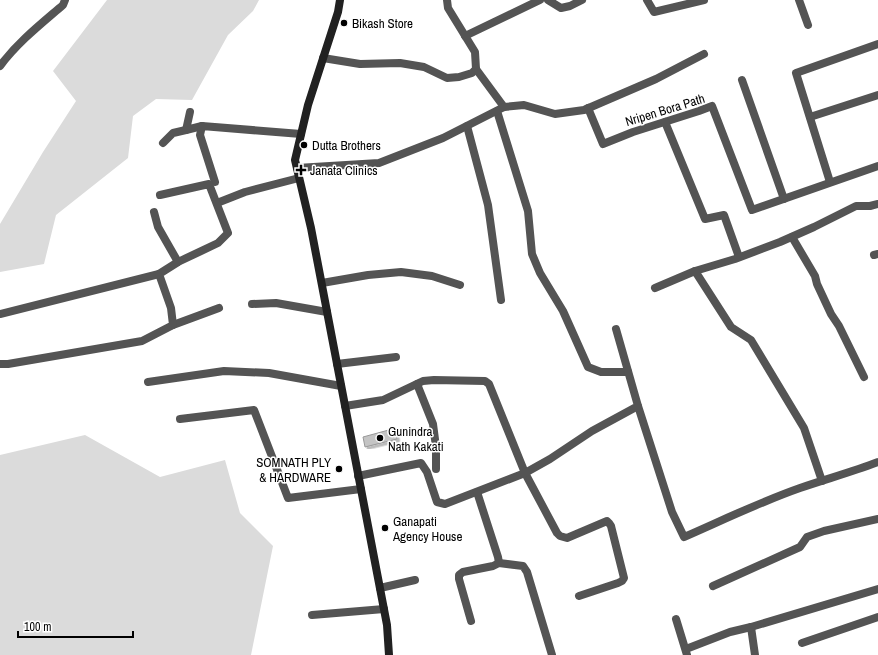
<svg xmlns="http://www.w3.org/2000/svg" width="878" height="655" font-family="'Archivo Narrow',sans-serif">
<style>
.green{fill:#dbdbdb}
.building{fill:#c4c4c4;stroke:#989898;filter:url(#shadow)}
.lines{fill:none;stroke-linecap:round;stroke-linejoin:round}
.minor{stroke:#545454;stroke-width:8}
.secondary{stroke:#212121;stroke-width:8}
.poi-dot{fill:#000;stroke:#fff;stroke-width:1.5}
.labels{text-anchor:middle;dominant-baseline:central;stroke-width:3;stroke-linejoin:round;paint-order:stroke}
.poi-label{font-size:13px;fill:#000;stroke:#fff;text-anchor:start}
.street-label{font-size:13px;fill:#000;stroke:#fff}
</style>
<defs>
<filter id="shadow"><feDropShadow dx="2.5" dy="2.5" stdDeviation="0" flood-color="#0004"/></filter>
</defs>
<rect width="100%" height="100%" fill="#fff"/>
<g class="green">
<polygon points="107,0 259,0 253,11 228,35 192,100 156,99 133,116 128,158 56,215 44,264 0,272 0,224 43,152 76,101 53,71"/>
<polygon points="85,435 160,477 225,460 240,513 273,546 251,655 0,655 0,455"/>
</g>
<polygon class="building" points="396,428 397,439 365,447 363,437"/>
<g class="lines">
<g class="minor">
<polyline points="548,0 561,8 570,6 582,0"/>
<polyline points="647,0 654,12 704,0"/>
<polyline points="799,0 808,25"/>
<polyline points="465,36 540,0"/>
<polyline points="323,58 360,64 400,63 424,67 447,78 459,77 472,73 476,69 475,52 448,8 447,0"/>
<path d="M 0,66 C 18,42 41,24 63,5 L 65,0"/>
<polyline points="476,69 504,107"/>
<polyline points="742,80 784,199"/>
<polyline points="588,108 603,144 633,132 699,111 712,106 752,210 878,166"/>
<polyline points="497,111 528,211 532,254 540,273 563,311 588,367 601,372 628,372"/>
<polyline points="190,112 186,130 202,126"/>
<polyline points="810,117 878,95"/>
<polyline points="665,122 705,219 724,215 739,257"/>
<polyline points="467,126 488,205 501,300"/>
<polyline points="163,143 173,133 186,130"/>
<polyline points="297,168 379,163 443,138 504,107 524,105 555,114 584,110 656,79 704,54"/>
<polyline points="215,182 200,135 202,126 301,134"/>
<polyline points="830,182 796,73 878,44"/>
<polyline points="217,203 245,192 299,178"/>
<polyline points="154,212 158,227 178,262"/>
<polyline points="792,237 815,276 817,284 831,314 839,326 864,377"/>
<polyline points="874,255 878,254"/>
<polyline points="695,271 735,259 780,242 814,227 856,206 870,206 878,204"/>
<polyline points="322,283 368,275 401,272 432,276 460,285"/>
<polyline points="655,288 695,271 731,327 751,340 804,428 822,481"/>
<polyline points="252,304 276,303 327,312"/>
<polyline points="0,314 159,274"/>
<polyline points="173,325 219,308"/>
<polyline points="0,364 8,364 142,341 173,325 171,308 159,274 178,262 218,243 228,233 209,184 160,195"/>
<polyline points="337,364 396,357"/>
<polyline points="148,382 224,371 269,373 341,386"/>
<polyline points="417,384 433,424 436,447 436,469"/>
<polyline points="345,406 383,400 423,381 434,380 485,381 489,384 525,473 557,533 560,536 567,538 607,521 609,523 611,526 624,578 622,581 618,583 579,596"/>
<path d="M 638,406 L 672,512 L 684,537 C 723,520 760,502 800,488 C 826,479 852,472 878,462"/>
<polyline points="180,419 254,410 288,498 361,489"/>
<polyline points="358,476 421,463 427,472 437,502 445,504 525,473 550,459 592,431 638,406 616,329"/>
<polyline points="477,492 498,557 499,563"/>
<polyline points="713,586 800,547 807,537 824,531 878,519"/>
<polyline points="380,588 415,580"/>
<polyline points="312,615 384,609"/>
<polyline points="676,619 687,655"/>
<polyline points="471,621 459,579 459,575 463,572 493,566 499,563 523,566 527,572 552,655"/>
<polyline points="751,627 755,655"/>
<polyline points="802,643 878,617"/>
<polyline points="686,649 730,632 751,627 878,589"/>
</g>
<polyline class="secondary" points="340,0 338,12 308,105 295,160 311,228 387,625 389,655"/>
</g>
<g class="poi-dot">
<circle cx="344" cy="23" r="4"/>
<circle cx="304" cy="145" r="4"/>
<path d="M299 164h4v4h4v4h-4v4h-4v-4h-4v-4h4z"/>
<circle cx="380" cy="438" r="4"/>
<circle cx="339" cy="469" r="4"/>
<circle cx="385" cy="528" r="4"/>
</g>
<g class="labels">
<g class="poi-label">
<text x="352" y="23">Bikash Store</text>
<text x="312" y="145">Dutta Brothers</text>
<text x="310" y="170">Janata Clinics</text>
<text x="388" y="431">Gunindra<tspan x="388" dy="15">Nath Kakati</tspan></text>
<text x="331" y="462" text-anchor="end">SOMNATH PLY<tspan x="331" dy="15">&amp; HARDWARE</tspan></text>
<text x="393" y="521">Ganapati<tspan x="393" dy="15">Agency House</tspan></text>
</g>
<g class="street-label">
<text transform="translate(665 110) rotate(-17)">Nripen Bora Path</text>
</g>
</g>
<path d="M18 631v6h115v-6" fill="none" stroke="#000000" stroke-width="2"/>
<text x="24" y="631" font-size="12" fill="#000000" stroke="#ffffff" stroke-width="3" paint-order="stroke">100 m</text>
</svg>
